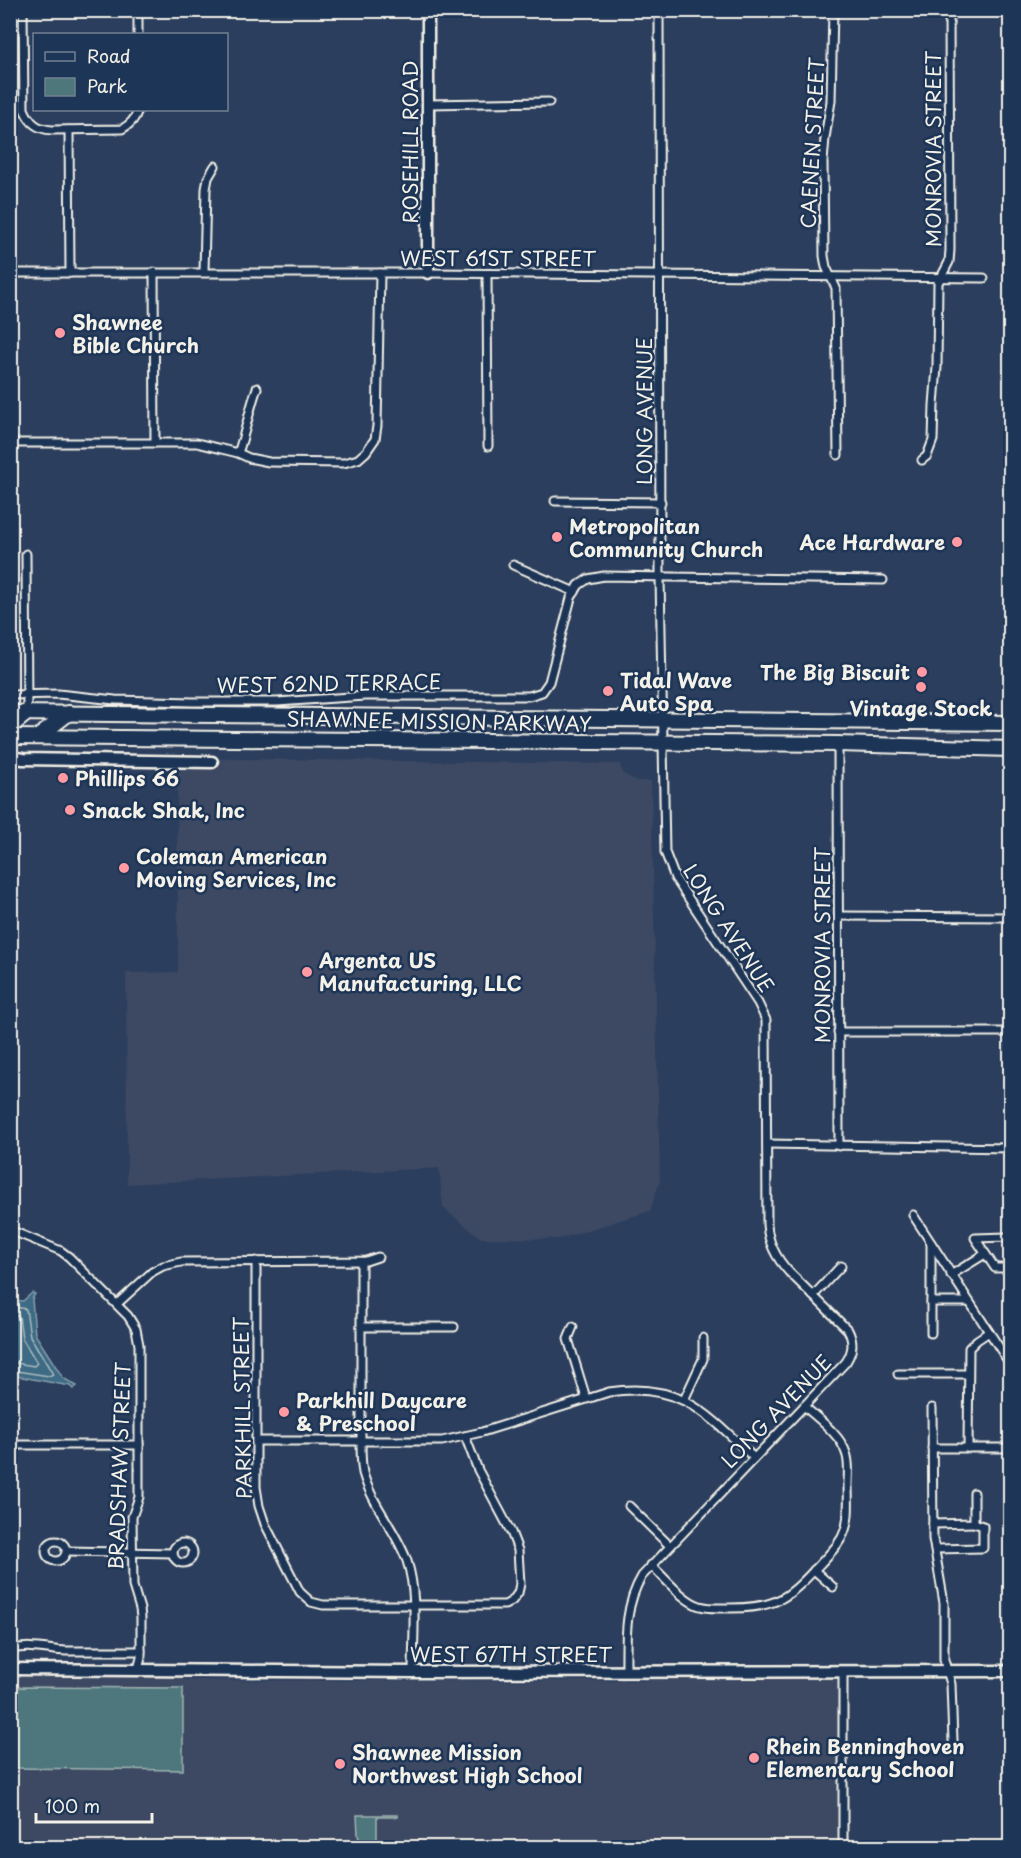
<svg xmlns="http://www.w3.org/2000/svg" width="1021" height="1858" font-family="'Playpen Sans',sans-serif">
<style>
.built{fill:#3c4864}
.green{fill:#4e777b;stroke:#a1b4b2;stroke-width:1.5}
.water{fill:#3e6a84;stroke:#87a0ac;stroke-width:1.5}
.lines{fill:none;stroke-linecap:round;stroke-linejoin:round}
.shore{stroke:#abbbc0;stroke-width:1.5}
.street-casing{stroke:#f4f1e8;stroke-width:11}
.secondary-casing{stroke:#f4f1e8;stroke-width:15}
.highway-casing{stroke:#f4f1e8;stroke-width:18}
.street{stroke:#1d3557;stroke-width:7}
.secondary{stroke:#1d3557;stroke-width:10}
.highway{stroke:#1d3557;stroke-width:14}
.poi-dot{fill:#ff9aa2;stroke:#1d3557;stroke-width:2}
.labels{text-anchor:middle;dominant-baseline:central;stroke-width:5;stroke-linejoin:round;paint-order:stroke}
.street-label{font-size:20px;fill:#f4f1e8;stroke:#1d3557}
.poi-label{font-size:20px;font-weight:bold;fill:#f4f1e8;stroke:#1d3557;text-anchor:start}
</style>
<rect width="100%" height="100%" fill="#2b3e5d"/>
<filter id="ink" filterUnits="userSpaceOnUse"><feTurbulence type="fractalNoise" baseFrequency=".0167" numOctaves="2"/><feDisplacementMap in="SourceGraphic" scale="12" xChannelSelector="R" yChannelSelector="G"/><feConvolveMatrix kernelMatrix="1 2 1 2 8 2 1 2 1" color-interpolation-filters="sRGB"/></filter>
<g filter="url(#ink)">
<g class="built">
<polygon points="177,758 620,764 623,774 637,781 651,781 660,1181 650,1211 559,1239 481,1238 443,1208 439,1168 127,1184 126,973 178,972"/>
<polygon points="11,1676 175,1676 186,1680 642,1681 648,1678 832,1678 839,1681 840,1749 837,1767 837,1847 11,1848"/>
</g>
<g class="green">
<polygon points="11,1687 183,1688 183,1770 11,1768"/>
<polygon points="357,1815 398,1815 398,1817 377,1817 377,1847 361,1847 358,1835"/>
</g>
<polygon class="water" points="32,1293 35,1294 32,1299 35,1334 63,1378 77,1386 73,1389 70,1386 11,1375 11,1300 23,1301"/>
<g class="lines">
<g class="shore">
<polyline points="10,1306 26,1309 30,1336 53,1374 49,1376 10,1370"/>
<polyline points="10,1314 19,1316 22,1338 37,1363 34,1366 10,1362"/>
</g>
<defs>
<g id="street">
<path d="M 23,10 L 24,109 C 30,123 37,129 52,130 L 122,129 C 131,124 135,119 138,110"/>
<polyline points="138,10 138,34"/>
<polyline points="833,10 831,101 825,138 823,162 824,256 826,267 836,288 838,455"/>
<polyline points="428,104 549,102"/>
<polyline points="69,130 70,273"/>
<polyline points="154,272 155,443"/>
<polyline points="204,272 206,189 208,178 215,166"/>
<polyline points="10,273 428,273 984,278"/>
<polyline points="487,274 488,446"/>
<polyline points="16,443 197,443 238,453 249,458 269,462 344,463 358,459 366,452 375,439 377,426 380,273"/>
<path d="M 238,453 C 246,431 249,410 257,388"/>
<polyline points="922,460 927,456 933,440 934,405 937,367 938,283 949,262 950,250 949,10"/>
<polyline points="555,501 661,502"/>
<polyline points="26,554 27,713"/>
<polyline points="513,565 575,592"/>
<polyline points="10,695 58,694 115,700 193,702 277,702 365,696 529,696 542,692 549,682 571,598 579,585 588,579 604,576 883,580"/>
<polyline points="838,744 839,1146"/>
<polyline points="839,916 1010,917"/>
<polyline points="838,1032 1010,1032"/>
<polyline points="767,1144 1010,1148"/>
<polyline points="913,1215 1010,1364"/>
<polyline points="10,1230 61,1251 69,1257 128,1316 136,1329 139,1345 139,1497 132,1517 133,1586 140,1609 141,1618 141,1658 138,1669"/>
<polyline points="1010,1242 1007,1237 975,1238 995,1268 1010,1268"/>
<polyline points="931,1243 931,1333"/>
<polyline points="256,1261 256,1487 259,1506 265,1524 300,1592 311,1602 323,1605 505,1605 512,1601 518,1593 520,1584 518,1550 511,1532 478,1470 465,1436"/>
<path d="M 361,1262 L 361,1441 C 361,1452 361,1463 363,1473 C 372,1505 396,1530 407,1561 C 418,1594 413,1637 413,1672"/>
<polyline points="951,1275 985,1254"/>
<polyline points="813,1296 841,1266"/>
<polyline points="931,1302 969,1302"/>
<polyline points="117,1304 152,1272 163,1266 181,1262 366,1261 378,1257"/>
<polyline points="361,1327 454,1327"/>
<polyline points="573,1327 568,1339 586,1398"/>
<polyline points="898,1374 968,1374"/>
<polyline points="684,1400 703,1359 703,1338"/>
<polyline points="932,1408 933,1539 944,1603 944,1660 951,1684 953,1741"/>
<path d="M 256,1441 L 442,1441 L 482,1432 L 609,1392 C 679,1381 707,1413 754,1458"/>
<polyline points="10,1445 139,1445"/>
<polyline points="932,1448 1010,1448"/>
<polyline points="968,1448 969,1348 977,1340 989,1332"/>
<polyline points="629,1506 670,1546"/>
<polyline points="933,1524 974,1523 974,1493"/>
<circle cx="56" cy="1551" r="10"/>
<circle cx="183" cy="1553" r="10"/>
<polyline points="935,1549 983,1548 983,1526 974,1523"/>
<polyline points="67,1551 173,1553"/>
<path d="M 651,1565 C 664,1577 684,1602 700,1606 C 710,1609 721,1608 732,1608 C 779,1608 790,1596 821,1563 C 830,1553 841,1543 845,1530 C 850,1516 848,1499 848,1485 C 848,1474 850,1463 846,1453 C 840,1434 818,1419 804,1406"/>
<polyline points="814,1570 833,1587"/>
<path d="M 10,1650 C 30,1644 47,1650 66,1651 C 91,1651 116,1651 141,1651"/>
<path d="M 626,1672 C 626,1639 624,1606 642,1576 L 846,1362 C 853,1351 854,1342 848,1330 L 789,1272 C 776,1258 768,1243 767,1224 L 766,1020 L 758,1003 L 675,878 L 665,852 L 660,577 L 659,10"/>
<polyline points="843,1848 843,1671"/>
</g>
<g id="secondary">
<polyline points="428,10 428,273"/>
<polyline points="10,757 23,759 212,762"/>
<polyline points="10,1669 413,1672 1010,1671"/>
</g>
<g id="highway">
<polyline points="10,713 1010,723"/>
<polyline points="10,727 27,713"/>
<polyline points="10,737 838,744 1010,749"/>
<polyline points="38,737 69,713"/>
</g>
</defs>
<use href="#street" class="street-casing"/>
<use href="#secondary" class="secondary-casing"/>
<use href="#highway" class="highway-casing"/>
<use href="#street" class="street"/>
<use href="#secondary" class="secondary"/>
<use href="#highway" class="highway"/>
</g>
</g>
<g class="poi-dot">
<circle cx="60" cy="333" r="6"/>
<circle cx="557" cy="537" r="6"/>
<circle cx="957" cy="542" r="6"/>
<circle cx="922" cy="672" r="6"/>
<circle cx="921" cy="687" r="6"/>
<circle cx="608" cy="691" r="6"/>
<circle cx="63" cy="778" r="6"/>
<circle cx="70" cy="810" r="6"/>
<circle cx="124" cy="868" r="6"/>
<circle cx="307" cy="972" r="6"/>
<circle cx="284" cy="1412" r="6"/>
<circle cx="754" cy="1758" r="6"/>
<circle cx="340" cy="1764" r="6"/>
</g>
<g class="labels">
<g class="street-label">
<text transform="translate(410 142) rotate(-90)">ROSEHILL ROAD</text>
<text transform="translate(812 143) rotate(-87)">CAENEN STREET</text>
<text transform="translate(933 149) rotate(-90)">MONROVIA STREET</text>
<text x="498" y="258">WEST 61ST STREET</text>
<text transform="translate(644 411) rotate(-90)">LONG AVENUE</text>
<text transform="translate(329 683) rotate(-1)">WEST 62ND TERRACE</text>
<text transform="translate(439 721) rotate(1)">SHAWNEE MISSION PARKWAY</text>
<text transform="translate(729 928) rotate(57)">LONG AVENUE</text>
<text transform="translate(822 945) rotate(-90)">MONROVIA STREET</text>
<text transform="translate(242 1408) rotate(-91)">PARKHILL STREET</text>
<text transform="translate(776 1411) rotate(-46)">LONG AVENUE</text>
<text transform="translate(119 1466) rotate(-88)">BRADSHAW STREET</text>
<text x="511" y="1654">WEST 67TH STREET</text>
</g>
<g class="poi-label">
<text x="72" y="322">Shawnee<tspan x="72" dy="23">Bible Church</tspan></text>
<text x="569" y="526">Metropolitan<tspan x="569" dy="23">Community Church</tspan></text>
<text x="945" y="542" text-anchor="end">Ace Hardware</text>
<text x="910" y="672" text-anchor="end">The Big Biscuit</text>
<text x="620" y="680">Tidal Wave<tspan x="620" dy="23">Auto Spa</tspan></text>
<text x="921" y="708" text-anchor="middle">Vintage Stock</text>
<text x="75" y="778">Phillips 66</text>
<text x="82" y="810">Snack Shak, Inc</text>
<text x="136" y="856">Coleman American<tspan x="136" dy="23">Moving Services, Inc</tspan></text>
<text x="319" y="960">Argenta US<tspan x="319" dy="23">Manufacturing, LLC</tspan></text>
<text x="296" y="1400">Parkhill Daycare<tspan x="296" dy="23">&amp; Preschool</tspan></text>
<text x="766" y="1746">Rhein Benninghoven<tspan x="766" dy="23">Elementary School</tspan></text>
<text x="352" y="1752">Shawnee Mission<tspan x="352" dy="23">Northwest High School</tspan></text>
</g>
</g>
<rect width="1021" height="1858" fill="none" stroke="#1d3557" stroke-width="36"/>
<rect x="18" y="18" width="985" height="1822" fill="none" stroke="#f4f1e8" stroke-width="2" filter="url(#ink)"/>
<rect x="33" y="33" width="195" height="78" fill="#1d3557" stroke="#738091" stroke-width="1.5"/>
<rect x="45" y="52" width="30" height="9" fill="#1d3557" stroke="#738091" stroke-width="1.5"/>
<text x="87" y="63" font-size="18" fill="#f4f1e8">Road</text>
<rect x="45" y="78" width="30" height="18" fill="#4e777b" stroke="#738091" stroke-width="1.5"/>
<text x="87" y="93" font-size="18" fill="#f4f1e8">Park</text>
<path d="M36 1813v9h116v-9" fill="none" stroke="#f4f1e8" stroke-width="3"/>
<text x="45" y="1813" font-size="18" fill="#f4f1e8" stroke="#1d3557" stroke-width="4.5" paint-order="stroke">100 m</text>
</svg>
